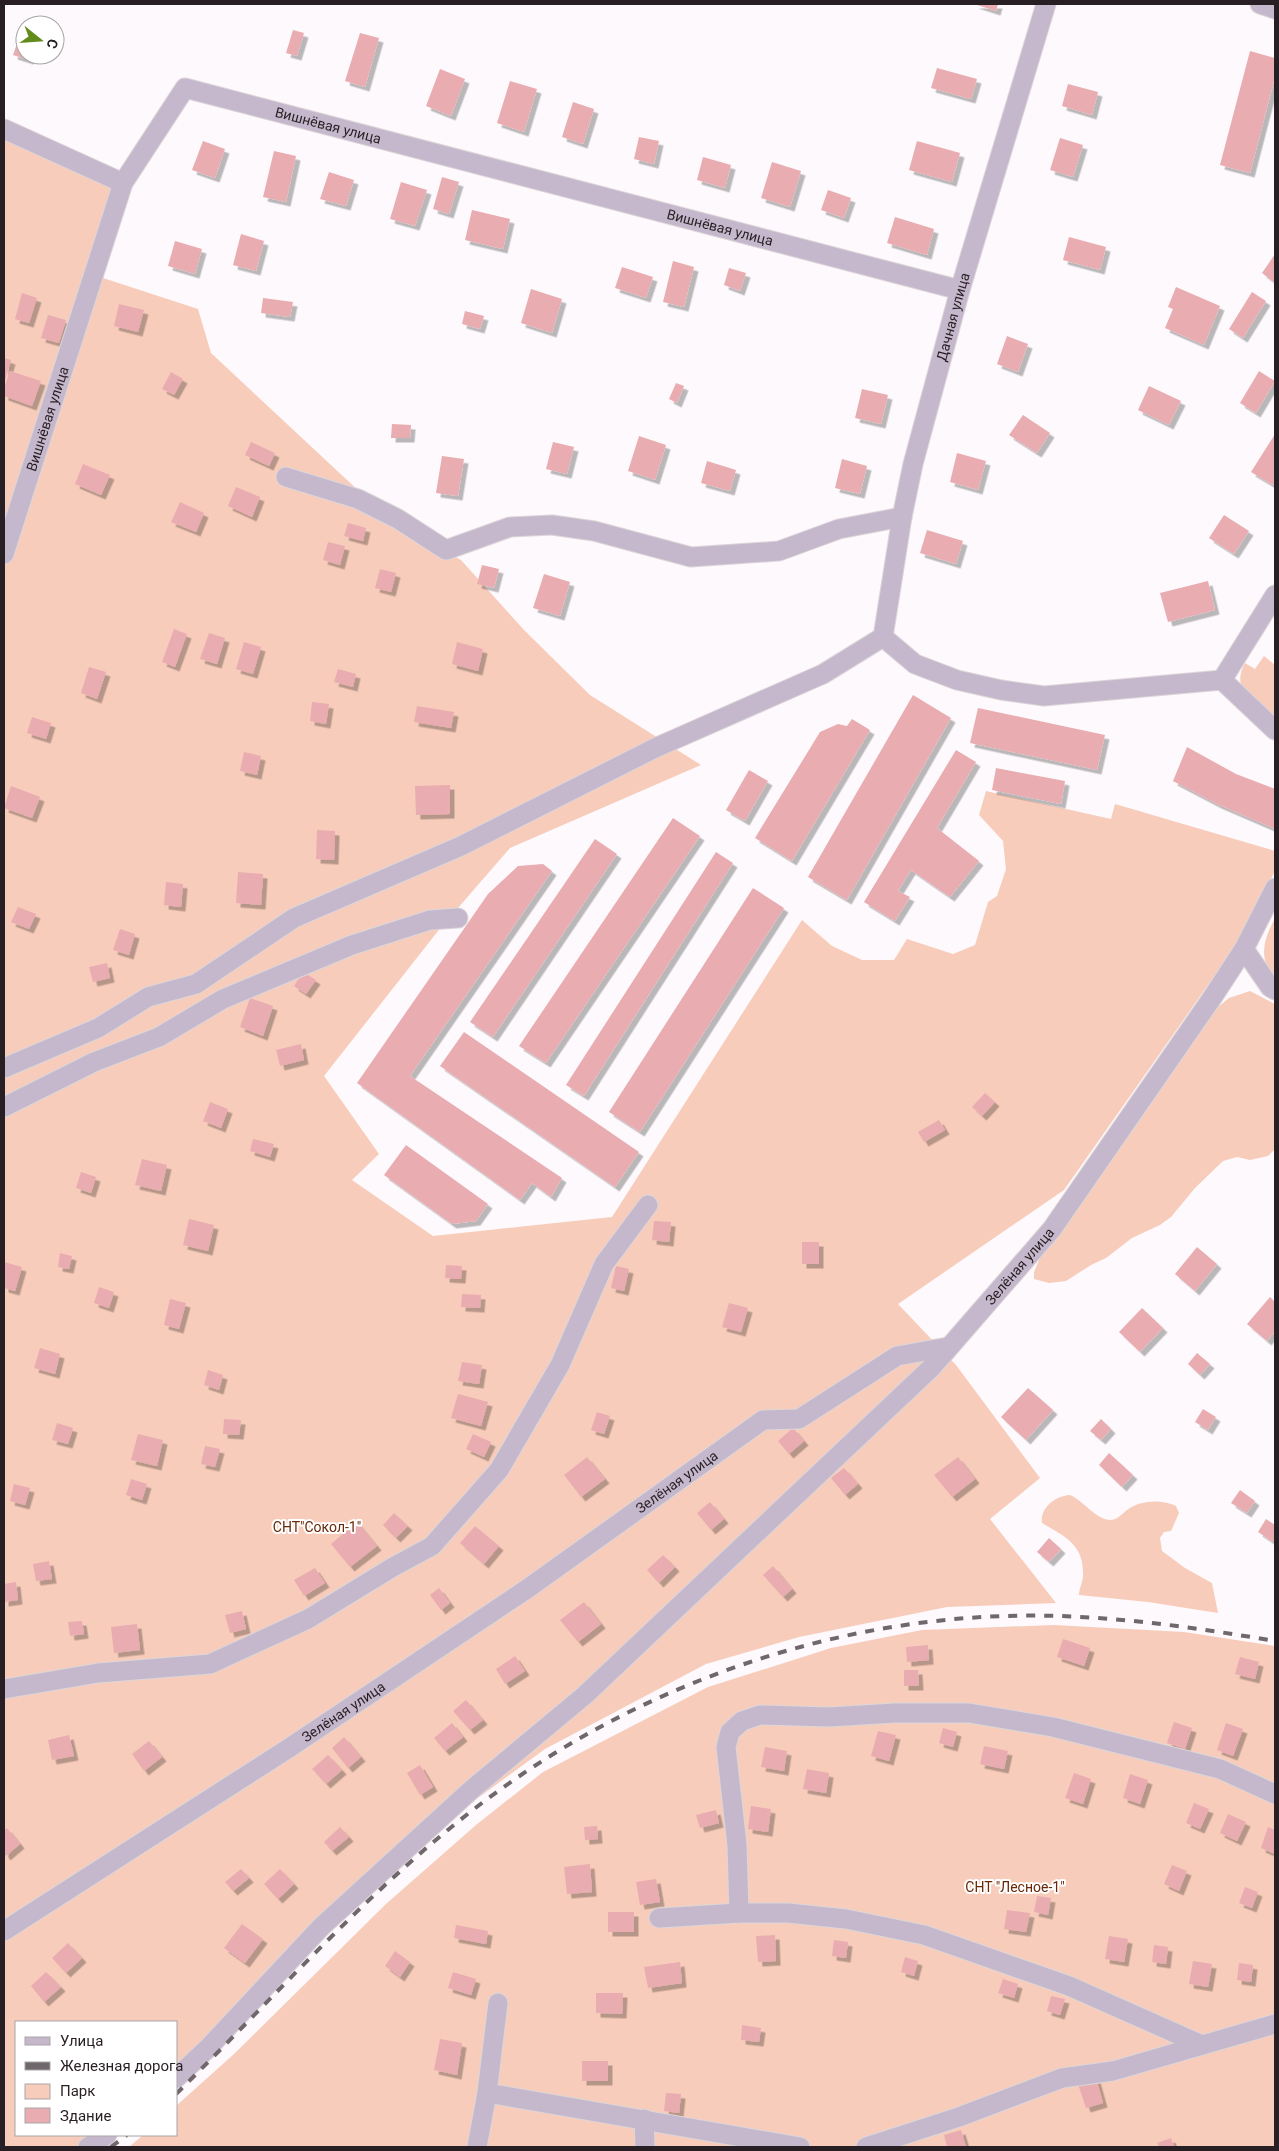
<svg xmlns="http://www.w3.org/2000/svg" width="1279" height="2151" font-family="Roboto,sans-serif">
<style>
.green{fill:#f8ccba}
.building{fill:#e9acb1;filter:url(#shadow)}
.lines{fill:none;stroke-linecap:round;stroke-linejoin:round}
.street-casing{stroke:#dcd6d9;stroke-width:21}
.street{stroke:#c6b8cc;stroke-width:19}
.rail{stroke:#6f676b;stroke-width:4;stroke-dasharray:9 9;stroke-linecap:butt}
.labels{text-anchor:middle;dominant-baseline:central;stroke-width:4;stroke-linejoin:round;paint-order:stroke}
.street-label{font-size:14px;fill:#281f24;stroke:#fff}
.park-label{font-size:14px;fill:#692807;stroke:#fff}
</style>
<defs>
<filter id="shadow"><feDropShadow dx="4.5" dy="4.5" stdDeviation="0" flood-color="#0004"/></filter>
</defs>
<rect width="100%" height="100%" fill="#fef9fc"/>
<g class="green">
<polygon points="4,129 130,186 103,278 198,309 211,353 391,521 461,560 524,630 590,695 701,765 510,848 438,931 324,1076 379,1154 352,1180 433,1236 612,1217 802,920 832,946 862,960 894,960 907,939 953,954 975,945 988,902 997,896 1006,869 1003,841 979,815 986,791 1111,819 1115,804 1275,851 1275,871 1241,938 1064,1190 898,1304 956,1365 1040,1478 990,1519 1056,1603 947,1607 799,1637 706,1664 545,1749 456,1814 318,1938 176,2086 176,2022 16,2022 16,2135 118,2135 102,2147 4,2147"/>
<path d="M 1264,656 L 1275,665 L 1275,720 C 1257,705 1229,691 1245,663 L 1255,669 Z"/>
<path d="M 1275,918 L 1275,979 C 1258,958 1263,941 1275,918 Z"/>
<polygon points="1250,991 1275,1004 1275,1149 1268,1156 1250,1160 1237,1157 1223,1161 1195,1188 1171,1217 1160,1225 1132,1238 1106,1258 1091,1265 1066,1281 1049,1283 1034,1279 1034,1272 1042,1253 1218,1007 1229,998"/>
<path d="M 1070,1495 C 1084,1501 1095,1519 1110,1520 C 1117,1520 1122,1514 1127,1510 C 1140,1500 1162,1499 1176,1506 L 1179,1513 L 1171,1531 L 1164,1532 L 1160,1538 L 1162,1551 L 1185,1568 L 1212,1583 L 1218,1613 L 1148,1602 L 1079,1595 C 1079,1588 1083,1582 1083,1575 C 1084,1545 1066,1537 1042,1523 C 1040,1507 1056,1496 1070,1495 Z"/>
<polygon points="1054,1625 1184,1632 1275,1646 1275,2147 129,2147 143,2135 176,2135 176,2106 234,2054 386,1904 476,1825 543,1772 708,1687 831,1648 922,1630"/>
</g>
<g class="building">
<polygon points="974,4 998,4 996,11"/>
<polygon points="293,30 304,33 297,56 286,53"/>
<polygon points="360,33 379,38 365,87 345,81"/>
<polygon points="20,35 25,37 25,55 31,55 29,60 13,55"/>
<polygon points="1250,51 1275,58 1275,77 1250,173 1220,165"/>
<polygon points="937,68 977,79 971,99 931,88"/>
<polygon points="440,69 465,79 451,116 426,106"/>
<polygon points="510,81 537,89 524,132 497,123"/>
<polygon points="1068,84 1098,92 1092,115 1062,106"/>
<polygon points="573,102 594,109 583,144 562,137"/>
<polygon points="639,137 659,141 654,164 634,159"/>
<polygon points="1060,138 1083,145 1073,177 1050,170"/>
<polygon points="203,141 225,149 215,178 192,170"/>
<polygon points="917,141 960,153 952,182 909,170"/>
<polygon points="274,151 296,156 286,202 263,197"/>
<polygon points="703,157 731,165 725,188 697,180"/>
<polygon points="772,162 801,171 790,207 761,198"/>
<polygon points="329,172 354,180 346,206 320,199"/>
<polygon points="442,177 459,182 449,214 433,209"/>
<polygon points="401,182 427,190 415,226 390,219"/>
<polygon points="828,190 851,198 844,218 821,210"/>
<polygon points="472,210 510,219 503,249 465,240"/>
<polygon points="895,217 934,229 927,255 887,243"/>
<polygon points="241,234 264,241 256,271 233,265"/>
<polygon points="1069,237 1106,247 1100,270 1063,260"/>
<polygon points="175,241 202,249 195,274 168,266"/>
<polygon points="1275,254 1275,283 1262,273"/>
<polygon points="673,261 694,267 684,307 663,302"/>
<polygon points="622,267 653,277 646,298 615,288"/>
<polygon points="729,268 746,273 740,291 724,285"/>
<polygon points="1176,287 1220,306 1204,345 1165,328 1173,309 1168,307"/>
<polygon points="531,289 562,299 552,333 521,323"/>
<polygon points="1252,292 1266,301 1243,338 1229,329"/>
<polygon points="22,293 37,298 29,323 15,319"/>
<polygon points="263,298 293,302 290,317 261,313"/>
<polygon points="119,304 144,310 138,332 114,326"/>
<polygon points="465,311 484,316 480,329 462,324"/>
<polygon points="48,315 66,320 59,343 41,338"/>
<polygon points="1007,336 1028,344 1018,372 997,364"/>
<polygon points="4,358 11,360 4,384"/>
<polygon points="10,371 41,381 32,406 4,396 4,388"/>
<polygon points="1259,371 1275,381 1256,413 1240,403"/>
<polygon points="171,372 183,379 174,395 162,389"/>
<polygon points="676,383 684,386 677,403 669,399"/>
<polygon points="1149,386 1181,401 1169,425 1138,410"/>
<polygon points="862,389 888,395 881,424 855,418"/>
<polygon points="1023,415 1050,433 1037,453 1009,435"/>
<polygon points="392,424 411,425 410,438 391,438"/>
<polygon points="1275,434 1275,482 1273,485 1251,472"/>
<polygon points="639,436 666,445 655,480 628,471"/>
<polygon points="251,442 275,453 269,466 245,455"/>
<polygon points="553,442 574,447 567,474 546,469"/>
<polygon points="957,453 986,461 978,490 950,482"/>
<polygon points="442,456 464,459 458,496 436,493"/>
<polygon points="842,459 867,466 860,494 835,488"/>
<polygon points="707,461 736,470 730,491 701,483"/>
<polygon points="83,464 110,475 101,495 75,484"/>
<polygon points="236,487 260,497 252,517 228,506"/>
<polygon points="180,502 204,513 196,532 171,522"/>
<polygon points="1224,515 1249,531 1234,554 1209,538"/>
<polygon points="348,523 366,528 363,541 344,536"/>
<polygon points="927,530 963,541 956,564 920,553"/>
<polygon points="328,542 345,546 340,565 323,560"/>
<polygon points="482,565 499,569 494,588 477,584"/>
<polygon points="380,569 396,573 391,592 375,588"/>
<polygon points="544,574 570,582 560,616 533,608"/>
<polygon points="1208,581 1215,610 1168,622 1160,593"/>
<polygon points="174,629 187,634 175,667 162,662"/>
<polygon points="209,633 225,638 217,664 200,659"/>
<polygon points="244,642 261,647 253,674 236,669"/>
<polygon points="457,642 483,649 478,671 452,664"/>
<polygon points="89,667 106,672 97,699 81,693"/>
<polygon points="338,669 356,674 353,687 334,682"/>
<polygon points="913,695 951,718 847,900 808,877"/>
<polygon points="312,702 329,704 326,724 310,721"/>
<polygon points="417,706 454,712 451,728 414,722"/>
<polygon points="978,708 1105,735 1097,770 970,743"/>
<polygon points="32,717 51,723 46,739 27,733"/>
<polygon points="852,719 870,730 792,861 755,838 820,732 838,724 847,726"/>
<polygon points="1187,747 1236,774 1275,789 1275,829 1217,804 1173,781"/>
<polygon points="956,750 976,762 937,828 979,861 950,897 911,870 898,891 910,897 895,921 864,902"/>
<polygon points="244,752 261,756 257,775 240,771"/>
<polygon points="996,768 1065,781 1061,804 992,790"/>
<polygon points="749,770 768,781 745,821 726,810"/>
<polygon points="450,785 450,814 416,815 415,786"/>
<polygon points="11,786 40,797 32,818 4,808"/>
<polygon points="673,818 700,836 546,1063 519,1046"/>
<polygon points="317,830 335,831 334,860 316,859"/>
<polygon points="595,839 617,854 493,1037 470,1022"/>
<polygon points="716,852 733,863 584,1096 566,1085"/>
<polygon points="543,864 552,871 410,1076 562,1178 551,1197 532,1183 520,1200 357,1083 488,894 518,866"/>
<polygon points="238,872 263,874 261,905 236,903"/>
<polygon points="166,882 183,884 181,907 164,905"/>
<polygon points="753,888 784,908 640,1132 609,1112"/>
<polygon points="18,907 36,914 29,929 11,922"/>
<polygon points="120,929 135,934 129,955 113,950"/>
<polygon points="107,963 110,978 93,982 89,967"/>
<polygon points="303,972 316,980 306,994 294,986"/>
<polygon points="250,998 273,1006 263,1036 240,1027"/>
<polygon points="464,1032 639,1152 615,1187 440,1066"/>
<polygon points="301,1044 304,1060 280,1066 276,1050"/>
<polygon points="985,1093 995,1102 982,1116 972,1107"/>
<polygon points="210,1102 228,1109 221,1128 203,1121"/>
<polygon points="939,1120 945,1130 924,1142 918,1132"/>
<polygon points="253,1139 274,1144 270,1157 250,1151"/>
<polygon points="406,1145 488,1204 476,1221 452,1224 384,1175"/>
<polygon points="142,1159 167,1165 161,1191 135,1185"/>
<polygon points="81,1172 96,1177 91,1193 76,1188"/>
<polygon points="189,1219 214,1225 208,1251 183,1245"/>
<polygon points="654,1221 671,1222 669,1242 652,1240"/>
<rect x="802" y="1242" width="17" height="22"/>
<polygon points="1197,1247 1217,1264 1195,1291 1175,1274"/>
<polygon points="60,1253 72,1256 69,1269 58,1267"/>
<polygon points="4,1262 22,1267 15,1291 4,1288"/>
<polygon points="446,1265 462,1266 461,1279 445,1278"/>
<polygon points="616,1266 629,1269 624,1291 611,1288"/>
<polygon points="99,1287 114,1292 109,1308 94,1303"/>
<polygon points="462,1294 481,1295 480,1308 461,1307"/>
<polygon points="1270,1297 1275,1302 1275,1331 1267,1341 1247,1324"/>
<polygon points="170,1299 186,1303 179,1329 164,1325"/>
<polygon points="729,1303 748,1308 741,1332 722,1327"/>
<polygon points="1142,1308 1163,1328 1140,1352 1119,1332"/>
<polygon points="40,1348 60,1354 55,1374 34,1368"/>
<polygon points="1197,1353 1210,1364 1200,1375 1188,1364"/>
<polygon points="462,1362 482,1365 479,1384 458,1381"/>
<polygon points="208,1370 223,1375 219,1390 204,1385"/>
<polygon points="1028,1388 1053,1410 1026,1440 1001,1417"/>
<polygon points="458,1394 488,1402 481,1426 451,1418"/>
<polygon points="1203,1409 1216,1417 1208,1430 1195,1422"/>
<polygon points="597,1412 610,1416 604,1434 591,1430"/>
<polygon points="224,1419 241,1420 239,1435 223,1434"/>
<polygon points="1101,1419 1111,1429 1101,1440 1090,1431"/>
<polygon points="57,1423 73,1428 68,1444 52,1440"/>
<polygon points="793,1428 804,1441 789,1454 778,1441"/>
<polygon points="138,1434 163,1440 157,1466 131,1460"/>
<polygon points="473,1434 491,1442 484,1457 466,1449"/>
<polygon points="205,1446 220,1449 215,1467 201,1464"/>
<polygon points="1109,1453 1133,1475 1122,1487 1099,1465"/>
<polygon points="587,1457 605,1479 581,1497 564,1475"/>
<polygon points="958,1457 975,1479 952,1497 934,1475"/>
<polygon points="844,1468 858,1484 845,1495 831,1478"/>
<polygon points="131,1479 147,1484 142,1500 126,1495"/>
<polygon points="14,1484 30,1488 25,1505 10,1501"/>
<polygon points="1240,1490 1255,1501 1247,1513 1231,1503"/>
<polygon points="710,1502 724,1519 711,1530 697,1513"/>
<polygon points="394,1513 408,1526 396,1538 383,1525"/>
<polygon points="1266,1519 1275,1525 1275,1539 1273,1542 1258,1532"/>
<polygon points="357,1522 377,1546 350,1567 331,1544"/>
<polygon points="475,1526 499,1546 484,1564 460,1543"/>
<polygon points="1049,1538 1061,1549 1049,1562 1037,1552"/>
<polygon points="663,1555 675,1567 659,1583 647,1570"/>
<polygon points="49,1561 52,1579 36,1581 33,1564"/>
<polygon points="773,1566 792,1589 783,1597 763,1575"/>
<polygon points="315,1568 325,1583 304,1596 294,1580"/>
<polygon points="16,1582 18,1600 4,1602 4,1584"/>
<polygon points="439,1588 450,1603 441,1610 430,1595"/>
<polygon points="584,1602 601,1624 578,1642 560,1620"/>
<polygon points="242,1611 246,1629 230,1633 225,1615"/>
<polygon points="82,1621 84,1634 70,1636 68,1622"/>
<polygon points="137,1624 140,1650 114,1653 111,1627"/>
<polygon points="1063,1639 1090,1648 1084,1666 1057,1657"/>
<polygon points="928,1645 929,1660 907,1662 906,1647"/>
<polygon points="515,1656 525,1671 505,1684 496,1669"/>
<polygon points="1240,1657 1259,1662 1255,1679 1235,1674"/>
<polygon points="904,1670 918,1670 919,1686 904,1686"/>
<polygon points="466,1700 483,1720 470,1730 453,1711"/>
<polygon points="1174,1722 1192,1728 1185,1749 1167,1743"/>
<polygon points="452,1723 463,1737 445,1751 434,1738"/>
<polygon points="1226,1723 1243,1729 1233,1756 1217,1750"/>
<polygon points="943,1728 957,1732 953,1747 939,1743"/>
<polygon points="878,1731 896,1735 889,1761 871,1756"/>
<polygon points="69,1735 74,1756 52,1760 48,1740"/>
<polygon points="344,1737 361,1757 348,1768 332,1748"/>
<polygon points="149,1741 162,1757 144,1771 132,1754"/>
<polygon points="984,1746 1008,1751 1004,1769 980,1764"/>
<polygon points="765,1747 787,1751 784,1771 761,1767"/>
<polygon points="328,1755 342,1770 326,1784 312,1769"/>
<polygon points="420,1765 433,1787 420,1795 407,1773"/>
<polygon points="807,1769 829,1773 826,1793 803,1789"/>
<polygon points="1074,1773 1091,1779 1083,1804 1065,1798"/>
<polygon points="1130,1774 1148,1780 1140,1804 1123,1798"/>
<polygon points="1194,1803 1209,1809 1200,1829 1186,1823"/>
<polygon points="751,1806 771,1809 768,1832 748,1829"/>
<polygon points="716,1810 719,1823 700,1828 696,1815"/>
<polygon points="1228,1814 1246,1822 1237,1841 1220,1833"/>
<polygon points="597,1826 598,1839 585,1840 584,1827"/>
<polygon points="340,1827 349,1837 332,1851 324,1842"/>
<polygon points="1268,1827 1275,1830 1275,1854 1261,1848"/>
<polygon points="7,1828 20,1844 6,1856 4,1853 4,1831"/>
<polygon points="590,1864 592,1892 567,1894 564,1867"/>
<polygon points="1172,1865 1187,1871 1179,1891 1164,1884"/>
<polygon points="241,1869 249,1878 233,1891 225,1882"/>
<polygon points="280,1869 294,1884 278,1899 264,1884"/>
<polygon points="656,1879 660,1902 640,1905 636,1882"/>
<polygon points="1245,1887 1258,1892 1252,1908 1239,1903"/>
<polygon points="1037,1896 1051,1898 1048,1915 1034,1912"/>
<polygon points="1007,1910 1030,1913 1026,1932 1004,1929"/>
<rect x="608" y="1912" width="26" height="20"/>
<polygon points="242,1924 263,1939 245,1963 224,1948"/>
<polygon points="456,1925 488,1931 486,1944 454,1938"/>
<polygon points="775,1935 776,1961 758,1962 756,1936"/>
<polygon points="1109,1936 1128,1939 1124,1962 1105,1959"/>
<polygon points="834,1940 848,1942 846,1958 832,1956"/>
<polygon points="68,1943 82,1958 66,1973 52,1958"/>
<polygon points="1154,1945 1168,1947 1166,1964 1152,1962"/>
<polygon points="395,1951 410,1962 400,1977 385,1966"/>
<polygon points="905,1957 918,1961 914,1976 901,1972"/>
<polygon points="1193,1961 1212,1964 1208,1987 1189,1984"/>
<polygon points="680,1962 682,1983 648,1988 644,1967"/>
<polygon points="1239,1963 1253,1965 1251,1982 1237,1980"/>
<polygon points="46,1972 61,1987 44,2002 31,1986"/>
<polygon points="453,1972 476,1979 471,1995 448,1988"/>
<polygon points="1003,1979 1018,1984 1014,1998 998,1993"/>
<polygon points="596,1993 623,1993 622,2014 596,2013"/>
<polygon points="1051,1996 1065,1999 1060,2015 1047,2011"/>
<polygon points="742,2025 761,2028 759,2042 741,2040"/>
<polygon points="440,2039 462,2043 457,2075 434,2070"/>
<rect x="582" y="2061" width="26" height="20"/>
<polygon points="1096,2078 1103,2103 1086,2108 1078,2084"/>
<polygon points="666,2093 681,2094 679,2113 664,2111"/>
<polygon points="961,2130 966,2147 947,2147 944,2135"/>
<polygon points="1171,2138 1174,2147 1159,2147 1157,2143"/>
</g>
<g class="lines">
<defs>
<g id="street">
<polyline points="1260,4 1275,9"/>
<polyline points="4,129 123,183"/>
<polyline points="286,477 358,499 398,519 446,550 510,527 552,525 594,531 691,557 779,551 839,529 902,517"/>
<path id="s1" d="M 4,554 L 123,183 L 185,88 L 960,290"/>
<path id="s2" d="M 883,637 L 902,517 L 913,464 L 960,290 L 1046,4"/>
<polyline points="883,637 915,664 957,680 1001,690 1044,696 1222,680 1275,730"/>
<polyline points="1222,680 1275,595"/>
<polyline points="1244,949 1270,987 1275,990"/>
<polyline points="4,1068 98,1028 148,997 196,984 294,918 461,846 655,748 823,674 883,637"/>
<polyline points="4,1107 94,1062 159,1037 223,999 352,945 430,920 458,918"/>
<polyline points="4,1689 98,1673 210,1664 308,1619 393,1567 432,1546 499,1470 560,1365 604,1264 648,1205"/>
<polyline points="739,1913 737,1845 726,1747 730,1732 742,1721 760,1715 829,1717 895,1713 969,1713 1053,1727 1220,1769 1275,1794"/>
<polyline points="659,1918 739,1913 788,1913 846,1919 924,1935 1069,1986 1202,2045"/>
<path id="s3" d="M 4,1931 L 289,1748 L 527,1589 L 763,1420 L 799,1419 L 897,1356 L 948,1347"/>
<path id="s4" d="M 176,2078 L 208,2048 L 321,1927 L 471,1790 L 585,1695 L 932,1367 L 1052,1229 L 1212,998 L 1244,949 L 1275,888"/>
<polyline points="487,2093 800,2147"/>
<polyline points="644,2119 645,2147"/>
<polyline points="88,2147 107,2135"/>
<polyline points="477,2147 487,2093 498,2003"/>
<polyline points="866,2147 959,2117 1062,2078 1113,2071 1275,2024"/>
</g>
</defs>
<use href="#street" class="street-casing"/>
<use href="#street" class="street"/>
<g class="rail">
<path d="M 176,2094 C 275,1997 367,1891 478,1806 C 628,1691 816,1622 1005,1616 C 1096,1613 1186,1626 1275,1641"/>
<polyline points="111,2147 127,2135"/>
</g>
</g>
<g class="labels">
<g class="street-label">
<text stroke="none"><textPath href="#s1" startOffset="651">Вишнёвая улица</textPath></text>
<text stroke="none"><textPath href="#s1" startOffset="1056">Вишнёвая улица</textPath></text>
<text stroke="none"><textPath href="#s2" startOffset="328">Дачная улица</textPath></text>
<text stroke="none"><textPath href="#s1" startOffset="142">Вишнёвая улица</textPath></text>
<text stroke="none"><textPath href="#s4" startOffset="1172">Зелёная улица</textPath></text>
<text stroke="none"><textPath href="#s3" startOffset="809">Зелёная улица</textPath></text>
<text stroke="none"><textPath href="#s3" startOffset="404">Зелёная улица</textPath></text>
</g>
<g class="park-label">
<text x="317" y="1527">СНТ"Сокол-1"</text>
<text x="1015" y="1887">СНТ "Лесное-1"</text>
</g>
</g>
<rect width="1279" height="2151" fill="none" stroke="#281f24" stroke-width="10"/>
<rect x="15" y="2021" width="162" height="115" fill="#ffffff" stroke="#a9a5a7"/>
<rect x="25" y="2037" width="25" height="8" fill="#c6b8cc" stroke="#a9a5a7"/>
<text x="60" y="2046" font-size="15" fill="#281f24">Улица</text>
<rect x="25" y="2062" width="25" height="8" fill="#6f676b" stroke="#a9a5a7"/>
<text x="60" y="2071" font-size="15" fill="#281f24">Железная дорога</text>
<rect x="25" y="2084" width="25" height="15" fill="#f8ccba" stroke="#a9a5a7"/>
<text x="60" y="2096" font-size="15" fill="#281f24">Парк</text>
<rect x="25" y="2108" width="25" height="15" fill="#e9acb1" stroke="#a9a5a7"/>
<text x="60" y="2121" font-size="15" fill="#281f24">Здание</text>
<g transform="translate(40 40) rotate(107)"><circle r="24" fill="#ffffff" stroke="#a9a5a7"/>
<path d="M0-4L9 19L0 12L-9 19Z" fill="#618c1c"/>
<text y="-8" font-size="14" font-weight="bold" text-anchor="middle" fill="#281f24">С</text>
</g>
</svg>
